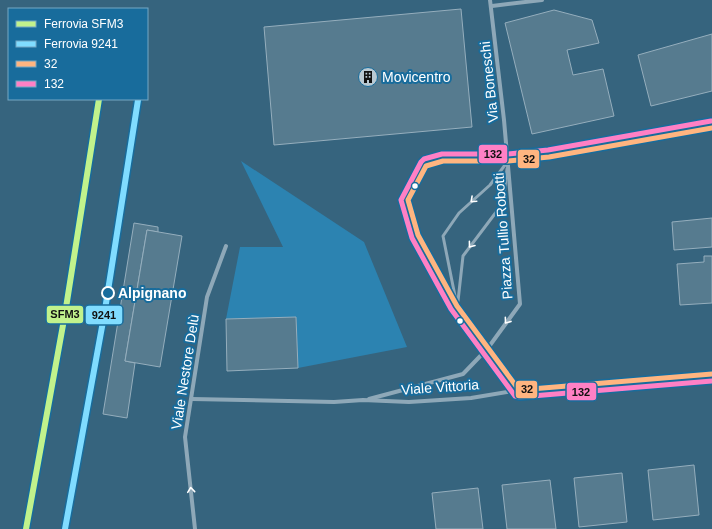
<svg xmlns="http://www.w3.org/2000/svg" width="712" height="529" font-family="Arial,sans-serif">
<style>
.green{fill:#2c83b1}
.building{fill:#567b8f;stroke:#95aebd}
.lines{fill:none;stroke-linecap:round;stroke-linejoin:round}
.service{stroke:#8ea8b8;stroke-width:3}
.minor{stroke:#8ea8b8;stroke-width:4}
.bus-1-casing{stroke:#186c9c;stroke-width:8}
.bus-2-casing{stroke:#186c9c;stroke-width:8}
.bus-1{stroke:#ffb580;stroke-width:5}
.bus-2{stroke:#ff80c5;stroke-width:5}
.rail-1-casing{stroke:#186c9c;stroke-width:9}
.rail-2-casing{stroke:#186c9c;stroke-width:9}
.rail-1{stroke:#c1f28c;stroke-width:6}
.rail-2{stroke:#80dcff;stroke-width:6}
.oneway{stroke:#fff}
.bus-dot{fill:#fff;stroke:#186c9c;stroke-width:1.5}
.stop-dot{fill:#186c9c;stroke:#fff;stroke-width:2}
.labels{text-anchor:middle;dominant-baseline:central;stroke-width:4;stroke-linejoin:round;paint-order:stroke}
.poi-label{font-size:14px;fill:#fff;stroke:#186c9c;text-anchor:start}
.street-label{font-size:14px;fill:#fff;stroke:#186c9c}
.stop-label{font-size:14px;font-weight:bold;fill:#fff;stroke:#186c9c;text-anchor:start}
.line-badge{stroke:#186c9c;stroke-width:1.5}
.pale-badge-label{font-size:11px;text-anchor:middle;font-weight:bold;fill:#111}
</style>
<rect width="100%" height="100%" fill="#36647e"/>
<polygon class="green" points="241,161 364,242 407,347 298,368 296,317 226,319 240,247 283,247"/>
<g class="building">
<polygon points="461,9 472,127 274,145 264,27"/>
<polygon points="554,10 592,20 599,43 567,50 573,75 603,69 614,116 532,134 505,23"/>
<polygon points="712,34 712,91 651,106 638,55"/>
<polygon points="712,218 712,247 674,250 672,222"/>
<polygon points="134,223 158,227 158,232 147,230 125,361 135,363 127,418 103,414"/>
<polygon points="147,230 182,236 160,367 125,361"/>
<polygon points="704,256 712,256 712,303 680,305 677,264 704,262"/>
<polygon points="296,317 298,368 227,371 226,319"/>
<polygon points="694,465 699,515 653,520 648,470"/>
<polygon points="622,473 627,522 579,527 574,478"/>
<polygon points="550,480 556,529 507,529 502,485"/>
<polygon points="478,488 483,529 436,529 432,493"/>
</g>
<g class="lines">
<g class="service">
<polyline points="456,301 443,236 459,213 490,185 508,161"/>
<polyline points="458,301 463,256 503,203 507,169"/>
<polyline points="488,348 457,306 418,235 408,200 426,166 443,161 508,161"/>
</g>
<g class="minor">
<polyline points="492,6 542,0"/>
<polyline points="508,161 549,157 712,128"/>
<polyline points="488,348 519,390"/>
<polyline points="192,399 334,402 363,400 409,402 471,398 519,390 712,374"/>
<polyline points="369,399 463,374 488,348 520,304 504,120 490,0"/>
<polyline points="195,529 185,437 207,297 226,246"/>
</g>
<defs>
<polyline id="bus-1" points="712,128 549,157 508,161 443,161 426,166 408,200 418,235 457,306 519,390 712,374"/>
<polyline id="bus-2" points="711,121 548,150 508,154 442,154 424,159 421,162 401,200 412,238 451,309 515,396 520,397 712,381"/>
</defs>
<use href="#bus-1" class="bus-1-casing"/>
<use href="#bus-2" class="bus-2-casing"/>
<use href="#bus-1" class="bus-1"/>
<use href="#bus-2" class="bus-2"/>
<defs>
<polyline id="rail-1" points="26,529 65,314 99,99"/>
<polyline id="rail-2" points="65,529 104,316 138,100"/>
</defs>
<use href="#rail-1" class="rail-1-casing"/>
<use href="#rail-2" class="rail-2-casing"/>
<use href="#rail-1" class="rail-1"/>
<use href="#rail-2" class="rail-2"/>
</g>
<defs><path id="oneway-chevron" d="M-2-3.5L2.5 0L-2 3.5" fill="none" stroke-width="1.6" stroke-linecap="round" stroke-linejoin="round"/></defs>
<g class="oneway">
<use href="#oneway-chevron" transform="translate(473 200) rotate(137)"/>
<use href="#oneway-chevron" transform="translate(471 245) rotate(127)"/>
<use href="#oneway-chevron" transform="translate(507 321) rotate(126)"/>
<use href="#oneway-chevron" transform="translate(191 490) rotate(-96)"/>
</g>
<defs>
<symbol id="building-disc" viewBox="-11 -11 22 22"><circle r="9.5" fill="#b9c9d2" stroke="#186c9c"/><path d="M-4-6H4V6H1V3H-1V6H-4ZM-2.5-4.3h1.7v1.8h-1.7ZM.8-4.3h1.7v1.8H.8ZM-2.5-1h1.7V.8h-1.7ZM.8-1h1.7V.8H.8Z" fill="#111"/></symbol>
</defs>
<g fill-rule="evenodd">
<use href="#building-disc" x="357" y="66" width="22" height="22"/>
</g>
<g class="bus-dot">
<circle cx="415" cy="186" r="3.5"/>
<circle cx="460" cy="321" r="3.5"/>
</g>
<circle class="stop-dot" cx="108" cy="293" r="6"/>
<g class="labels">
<g class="poi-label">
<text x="382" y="77">Movicentro</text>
</g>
<g class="street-label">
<text transform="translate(489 82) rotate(-96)">Via Boneschi</text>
<text transform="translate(503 236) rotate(-94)">Piazza Tullio Robotti</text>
<text transform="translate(185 372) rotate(-81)">Viale Nestore Delù</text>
<text transform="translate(440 387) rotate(-4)">Viale Vittoria</text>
</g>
<g class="stop-label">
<text x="118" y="293">Alpignano</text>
</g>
</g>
<g class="line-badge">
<rect x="478" y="144" width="30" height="20" rx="4" fill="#ff80c5"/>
<rect x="517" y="149" width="23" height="20" rx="4" fill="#ffb580"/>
<rect x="46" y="305" width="38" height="19" rx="4" fill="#c1f28c"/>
<rect x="85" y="305" width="38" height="20" rx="4" fill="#80dcff"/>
<rect x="515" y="380" width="23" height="19" rx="4" fill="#ffb580"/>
<rect x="566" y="382" width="31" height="19" rx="4" fill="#ff80c5"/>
</g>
<g class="pale-badge-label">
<text x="493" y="158">132</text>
<text x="529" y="163">32</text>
<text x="65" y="318">SFM3</text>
<text x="104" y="319">9241</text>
<text x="527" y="393">32</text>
<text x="581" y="396">132</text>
</g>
<rect x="8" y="8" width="140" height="92" fill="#186c9c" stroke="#74a7c4"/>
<rect x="16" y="21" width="20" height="6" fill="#c1f28c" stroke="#74a7c4"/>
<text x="44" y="28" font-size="12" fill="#ffffff">Ferrovia SFM3</text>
<rect x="16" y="41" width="20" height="6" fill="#80dcff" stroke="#74a7c4"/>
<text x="44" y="48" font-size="12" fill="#ffffff">Ferrovia 9241</text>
<rect x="16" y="61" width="20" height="6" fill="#ffb580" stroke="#74a7c4"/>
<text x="44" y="68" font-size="12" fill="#ffffff">32</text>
<rect x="16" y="81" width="20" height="6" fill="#ff80c5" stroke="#74a7c4"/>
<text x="44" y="88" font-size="12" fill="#ffffff">132</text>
</svg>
